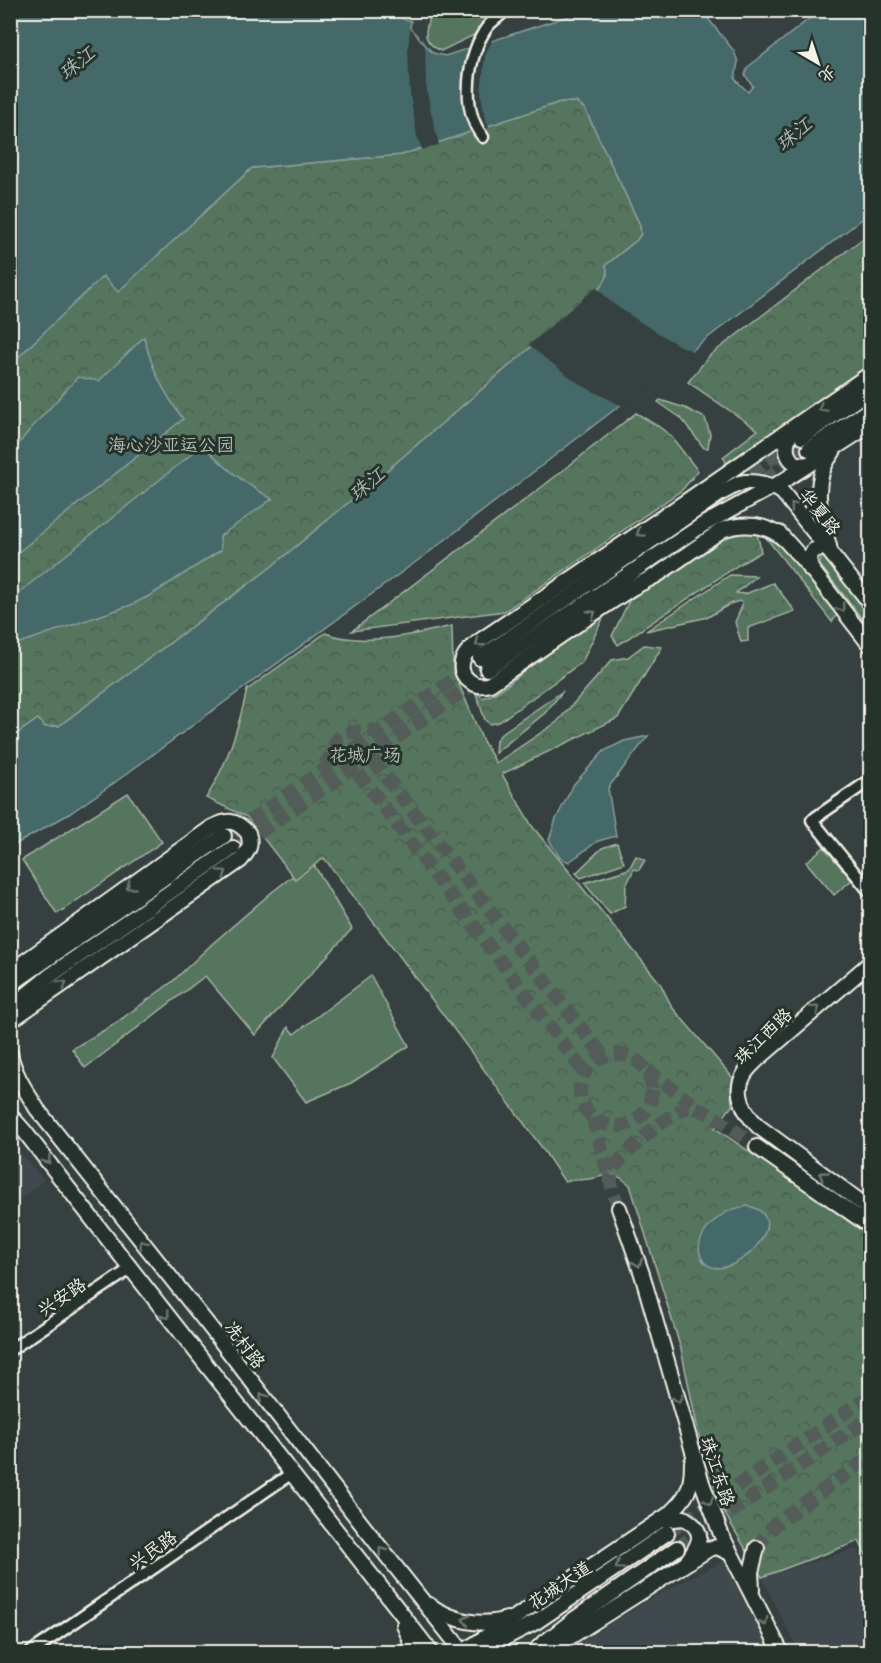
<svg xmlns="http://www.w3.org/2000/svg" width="881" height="1663" font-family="'Playpen Sans','LXGW WenKai TC',sans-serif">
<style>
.built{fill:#41494d}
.grass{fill:#55755e;stroke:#a4b3a3;stroke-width:1.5}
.forest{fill:url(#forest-crowns);stroke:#a4b3a3;stroke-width:1.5}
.water{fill:#446868;stroke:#8a9f9b;stroke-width:1.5}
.pier{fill:#364040}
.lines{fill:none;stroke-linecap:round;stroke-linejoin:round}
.major-tunnel{stroke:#525b59;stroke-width:14;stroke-dasharray:14 7;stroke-linecap:butt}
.minor-casing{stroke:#f4f1e8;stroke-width:15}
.major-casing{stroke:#f4f1e8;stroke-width:18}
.minor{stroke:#26332d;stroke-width:10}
.major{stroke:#26332d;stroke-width:14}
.oneway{stroke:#6e766e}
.labels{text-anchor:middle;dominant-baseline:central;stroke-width:6;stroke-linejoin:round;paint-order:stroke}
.park-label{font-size:18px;fill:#b4bfb1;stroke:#26332d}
.street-label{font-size:18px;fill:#f4f1e8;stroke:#26332d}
.water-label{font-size:20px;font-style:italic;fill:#aebab5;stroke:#26332d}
</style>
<defs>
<pattern id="forest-crowns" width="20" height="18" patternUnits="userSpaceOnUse" patternTransform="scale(1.5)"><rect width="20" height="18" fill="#55755e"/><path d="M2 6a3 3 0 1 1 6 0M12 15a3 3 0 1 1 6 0" fill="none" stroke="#4e5c51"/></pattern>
</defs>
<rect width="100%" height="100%" fill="#364040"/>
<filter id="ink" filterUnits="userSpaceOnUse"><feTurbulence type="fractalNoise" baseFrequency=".0167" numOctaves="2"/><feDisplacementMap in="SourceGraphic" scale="12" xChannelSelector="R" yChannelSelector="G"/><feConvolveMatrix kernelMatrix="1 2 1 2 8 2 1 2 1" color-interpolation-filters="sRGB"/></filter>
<g filter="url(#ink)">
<g class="built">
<polygon points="10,1141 44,1180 11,1206 10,1206"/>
<polygon points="856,1549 870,1575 870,1652 800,1652 777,1609 762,1577"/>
<polygon points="724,1561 772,1652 564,1652 655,1596"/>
</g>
<g class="grass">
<path d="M 431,10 L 493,10 L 493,11 L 474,35 L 441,51 C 419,40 426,31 431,10 Z"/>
<polygon points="660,400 685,408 705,418 710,434 708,448 704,448 681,418 658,402"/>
<polygon points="563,691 545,713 495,753 496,740 502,733"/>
<polygon points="128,793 162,842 57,914 22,860"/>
<polygon points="617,843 624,863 581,878 576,873 602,848"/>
<polygon points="824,847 852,880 834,895 806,862"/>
<polygon points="636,856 645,860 639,870 634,869 626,886 625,906 610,914 584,883 629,869"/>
<polygon points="314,865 352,929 255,1035 205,976 85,1068 72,1049 113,1025 172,982 212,944 272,892 293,876"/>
<polygon points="371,976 409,1046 351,1083 306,1102 273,1058 288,1027 294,1034"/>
</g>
<g class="forest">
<path d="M 560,102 L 576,102 L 585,109 L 640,225 L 641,234 L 637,240 L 606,265 C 609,275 606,281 599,289 L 384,473 L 270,568 L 59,726 L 45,727 L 38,719 L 11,738 L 11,364 L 103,275 L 118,291 L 252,168 L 401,155 Z"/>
<polygon points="870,233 870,365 727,464 723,457 758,430 688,382 709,356"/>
<polygon points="636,413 658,426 670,435 698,471 682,490 505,611 352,631 543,486"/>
<polygon points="741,531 757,531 761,552 740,564 618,645 612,636 630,599 727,534"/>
<polygon points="767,539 777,541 822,592 835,609 837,615 832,622"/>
<polygon points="822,557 832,560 870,610 870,629 820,565 820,562"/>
<polygon points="730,575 757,576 736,593 745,594 773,583 795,611 748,628 748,641 741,642 735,622 742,606 742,603 739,601 730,604 708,617 646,631"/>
<path d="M 607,610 L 582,662 L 499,722 L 490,724 L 485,720 L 475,691 L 483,698 C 506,690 522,672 541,657 C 563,641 585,626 607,610 Z"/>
<path d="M 452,626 L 453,670 L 483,741 L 496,763 L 557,722 L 612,660 L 628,657 L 644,645 L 662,647 L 618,718 L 502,774 L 532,826 L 660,983 L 672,1007 L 733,1078 L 731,1087 L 732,1106 L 715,1128 L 870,1234 L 870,1563 L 859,1541 L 762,1577 L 721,1507 L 699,1435 L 681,1349 L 630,1185 C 610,1168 610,1176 589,1179 C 581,1180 572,1180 564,1181 L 540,1145 L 395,950 L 324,858 L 295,879 L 247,817 L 206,798 C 227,765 238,729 247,690 L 325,633 C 365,647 411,635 452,626 Z"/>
</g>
<g class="water">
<path d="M 11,11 L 397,11 L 403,19 L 411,21 L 410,28 L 433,53 L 445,56 L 584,11 L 702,11 L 734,51 L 738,62 L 735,79 L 748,92 L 753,86 L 745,75 L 748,67 L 819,11 L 870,11 L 870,213 L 432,550 L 114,783 L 69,814 L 11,847 L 11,738 L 38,719 L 45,727 L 59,726 L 270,568 L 384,473 L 599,289 C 606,281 609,276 606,265 L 637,240 L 641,234 L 640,225 L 585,109 L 576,102 L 560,102 L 401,155 L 252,168 L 118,292 L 103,276 L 11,364 Z"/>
<path d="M 144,337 C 152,370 163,391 183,419 L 11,558 L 11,454 L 27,433 L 78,377 L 99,381 Z"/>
<path d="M 203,445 C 224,468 245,483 272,499 L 220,536 L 221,550 L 151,595 L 131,605 L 11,646 L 11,599 Z"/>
<polygon points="648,736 608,788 616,836 598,841 569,862 560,858 549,840 556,819 574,784 604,751 624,741"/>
<path d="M 748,1206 C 791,1215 750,1266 719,1268 C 700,1268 695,1249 703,1235 C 707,1227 715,1220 722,1215 C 730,1209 739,1207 748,1206 Z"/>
</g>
<g class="pier">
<polygon points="410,28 425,46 426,85 430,108 439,145 422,150 417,136 410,94 408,51"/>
<polygon points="493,38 485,56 481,93 484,115 489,128 471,134 463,106 462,83 465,61 471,45"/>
<polygon points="596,287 612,303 640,322 678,345 695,352 624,407 581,385 546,359 529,345"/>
</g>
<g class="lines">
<g class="major-tunnel">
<polyline points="733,485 802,437"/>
<polyline points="731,504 809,449"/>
<polyline points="373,760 603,1056"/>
<path d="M 323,766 C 333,758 331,745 340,737 C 350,728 365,735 377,729"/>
<polyline points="358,773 585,1073"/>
<polyline points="216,845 490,654"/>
<polyline points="224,857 499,666"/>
<circle cx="616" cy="1090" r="36"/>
<polyline points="647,1070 698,1108"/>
<polyline points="593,1118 610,1180"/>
<path d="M 619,1208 C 615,1197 608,1184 612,1172 C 617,1157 674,1110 689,1107 C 702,1105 745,1138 757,1147"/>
<polyline points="667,1533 870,1396"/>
<polyline points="677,1548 870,1418"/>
<polyline points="757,1548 774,1525 870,1457"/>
</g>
<defs>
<g id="minor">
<path d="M 483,137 C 460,110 467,53 488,26 C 493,20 500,16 506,10"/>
<polyline points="870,780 812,820 870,892"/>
<polyline points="10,1350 130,1269"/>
<polyline points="31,1652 292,1473"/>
</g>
<g id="major">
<path d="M 794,429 C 779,446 788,471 811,463"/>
<polyline points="802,437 870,390"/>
<polyline points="809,449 870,409"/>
<path d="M 739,483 C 754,480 771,484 783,493 L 870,603"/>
<polyline points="779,533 812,570 870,645"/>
<path d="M 785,540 C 768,524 743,522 722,530 L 657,575 L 632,588 L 569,630 L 490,684 C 474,690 455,675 464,657 C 467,650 475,645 481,640 L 688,500 L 870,374"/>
<path d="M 829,546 C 820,514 810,481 833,452"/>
<polyline points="811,570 809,558 814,550 823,548 830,550"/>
<polyline points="480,658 721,493 736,485 746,482"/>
<polyline points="487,669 704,524 783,481 870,425"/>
<path d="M 870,963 L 757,1060 C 753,1064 747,1069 744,1075 C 733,1093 745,1114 759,1127 L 870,1209"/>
<path d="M 10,972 L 211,828 C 228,819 235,819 248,833 C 252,845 249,850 241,860 L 10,1021"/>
<polyline points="10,985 224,836"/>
<polyline points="10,1008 51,975 233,848"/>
<path d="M 10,1053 C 14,1074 26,1091 37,1109 L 213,1331 L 364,1527 L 463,1652"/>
<path d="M 10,1115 L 25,1132 C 159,1307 297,1478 431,1652"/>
<polyline points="757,1147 870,1226"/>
<polyline points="619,1208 642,1274 702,1483 721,1534 781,1652"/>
<path d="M 663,1520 L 684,1518 C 706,1531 701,1542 688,1560"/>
<polyline points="752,1590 751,1572 757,1548"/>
<path d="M 429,1605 C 451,1620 480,1628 507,1619"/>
<polyline points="404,1625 410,1639 411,1652"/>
<polyline points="540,1646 573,1620 677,1548"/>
<polyline points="538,1648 559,1644 709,1549 717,1547 730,1553"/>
<polyline points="475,1649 493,1644 536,1622 667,1533"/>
<path d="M 463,1652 L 668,1515 C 688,1497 692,1488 692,1462"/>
</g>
</defs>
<use href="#minor" class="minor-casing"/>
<use href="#major" class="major-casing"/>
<use href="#minor" class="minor"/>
<use href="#major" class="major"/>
</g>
<defs><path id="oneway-chevron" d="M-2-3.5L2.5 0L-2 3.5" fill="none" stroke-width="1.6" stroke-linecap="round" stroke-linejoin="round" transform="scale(1.5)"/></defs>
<g class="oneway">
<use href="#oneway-chevron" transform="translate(822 408) rotate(145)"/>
<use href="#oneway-chevron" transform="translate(794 506) rotate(-130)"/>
<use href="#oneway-chevron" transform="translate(640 533) rotate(146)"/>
<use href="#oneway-chevron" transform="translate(841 608) rotate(52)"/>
<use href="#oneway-chevron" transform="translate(592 614) rotate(-33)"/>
<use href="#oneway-chevron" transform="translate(479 643) rotate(142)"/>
<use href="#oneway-chevron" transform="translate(223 873) rotate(-35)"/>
<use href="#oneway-chevron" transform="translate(130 886) rotate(144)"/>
<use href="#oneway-chevron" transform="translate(63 984) rotate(-35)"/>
<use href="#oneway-chevron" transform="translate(816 1009) rotate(-40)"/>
<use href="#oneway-chevron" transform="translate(47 1160) rotate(53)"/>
<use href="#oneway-chevron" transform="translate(823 1175) rotate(-144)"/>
<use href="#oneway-chevron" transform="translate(143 1244) rotate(-128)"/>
<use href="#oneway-chevron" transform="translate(638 1263) rotate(71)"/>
<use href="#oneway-chevron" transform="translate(166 1315) rotate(52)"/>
<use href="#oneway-chevron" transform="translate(263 1397) rotate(-127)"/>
<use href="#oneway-chevron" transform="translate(678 1399) rotate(73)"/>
<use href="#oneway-chevron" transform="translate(709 1501) rotate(70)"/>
<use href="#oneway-chevron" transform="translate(382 1551) rotate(-128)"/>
<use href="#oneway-chevron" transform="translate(619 1566) rotate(146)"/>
<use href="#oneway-chevron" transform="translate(466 1620) rotate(-169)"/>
<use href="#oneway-chevron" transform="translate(764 1622) rotate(63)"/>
</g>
</g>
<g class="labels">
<g class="park-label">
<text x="171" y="443">海心沙亚运公园</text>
<text x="365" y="753">花城广场</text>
</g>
<g class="street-label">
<text transform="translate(821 511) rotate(51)">华夏路</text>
<text transform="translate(762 1035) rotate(-44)">珠江西路</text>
<text transform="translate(61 1296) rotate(-34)">兴安路</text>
<text transform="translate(246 1344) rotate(53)">冼村路</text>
<text transform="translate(719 1471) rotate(72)">珠江东路</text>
<text transform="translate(152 1549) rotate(-35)">兴民路</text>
<text transform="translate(559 1584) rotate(-34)">花城大道</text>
</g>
<g class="water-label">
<text transform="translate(76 62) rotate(-39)">珠江</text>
<text transform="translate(793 133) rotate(-39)">珠江</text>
<text transform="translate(366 483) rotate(-40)">珠江</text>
</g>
</g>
<rect width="881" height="1663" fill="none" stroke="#26332d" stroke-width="36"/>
<rect x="18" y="18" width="845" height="1627" fill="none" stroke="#f4f1e8" stroke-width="2" filter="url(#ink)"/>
<g transform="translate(818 63) rotate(141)" stroke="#26332d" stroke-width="4.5" paint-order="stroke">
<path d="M0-4.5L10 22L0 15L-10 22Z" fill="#f4f1e8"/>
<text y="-9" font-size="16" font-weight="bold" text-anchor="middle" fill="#f4f1e8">北</text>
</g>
</svg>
